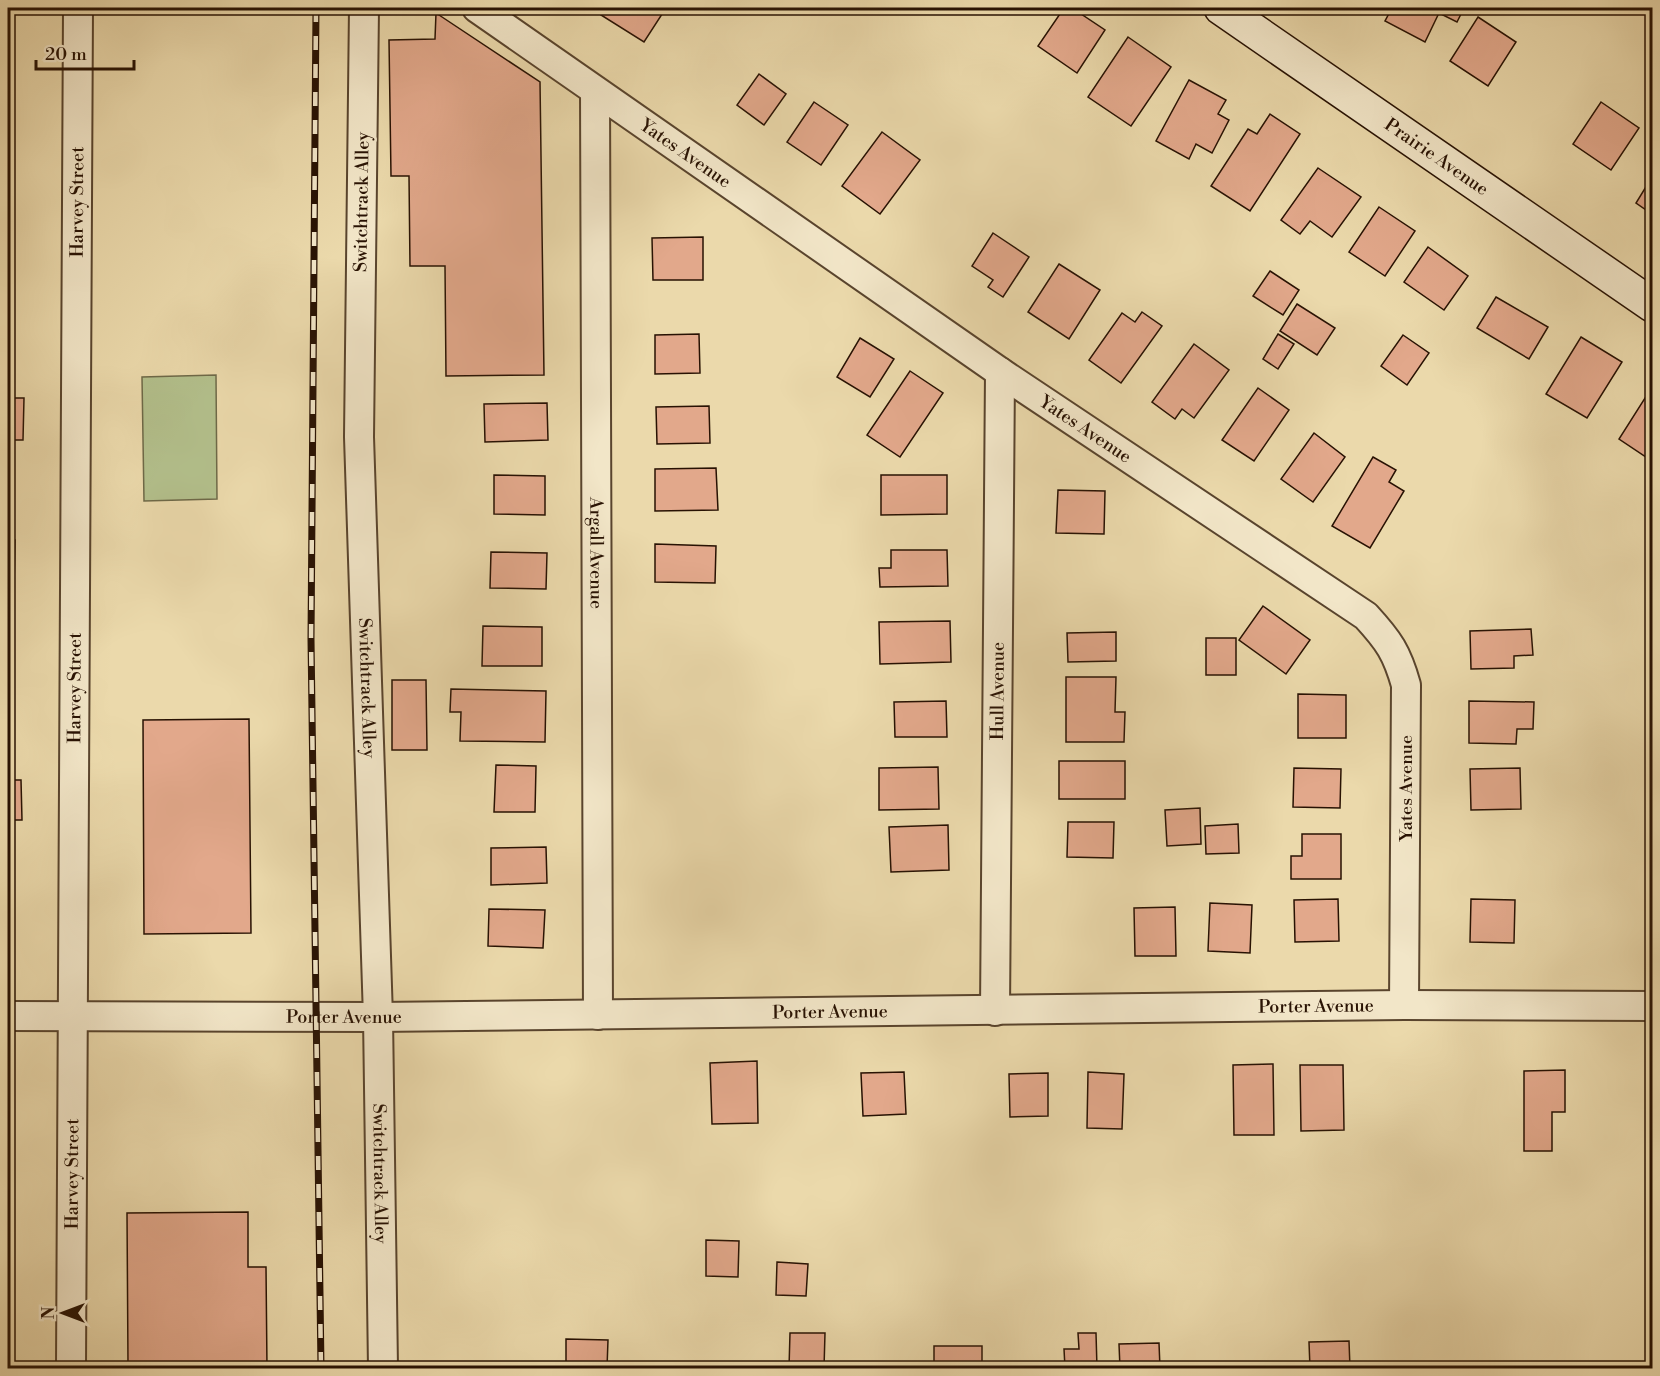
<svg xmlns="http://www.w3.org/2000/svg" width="1660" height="1376" font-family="'Libre Bodoni',serif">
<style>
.green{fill:#b3c08c;stroke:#6e6948;stroke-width:1.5}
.building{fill:#e2a88b;stroke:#281203;stroke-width:1.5}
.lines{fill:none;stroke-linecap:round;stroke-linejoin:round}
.street-casing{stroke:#59442d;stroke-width:32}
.secondary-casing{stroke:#281203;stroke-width:36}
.street{stroke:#f2e6c8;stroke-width:28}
.secondary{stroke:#f2e6c8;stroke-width:33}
.rail-casing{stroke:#281203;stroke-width:7}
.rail{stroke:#f2e6c8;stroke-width:4.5;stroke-dasharray:14;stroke-linecap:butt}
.labels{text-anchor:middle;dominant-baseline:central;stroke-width:5;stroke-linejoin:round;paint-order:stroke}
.street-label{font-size:18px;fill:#281203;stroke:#f2e6c8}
</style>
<rect width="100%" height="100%" fill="#ebd9ab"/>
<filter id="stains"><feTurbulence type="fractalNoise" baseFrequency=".00333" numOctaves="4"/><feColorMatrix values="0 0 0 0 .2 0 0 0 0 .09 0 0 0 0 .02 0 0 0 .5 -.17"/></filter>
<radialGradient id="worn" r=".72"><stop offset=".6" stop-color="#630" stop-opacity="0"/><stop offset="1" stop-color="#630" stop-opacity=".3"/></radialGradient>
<polygon class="green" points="216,375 217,499 144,501 142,377"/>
<g class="building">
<polygon points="606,8 666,8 644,42 601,15"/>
<polygon points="1064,8 1072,8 1105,30 1077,73 1038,46"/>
<polygon points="1392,8 1464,8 1457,22 1439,13 1425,42 1385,21"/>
<polygon points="436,13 540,82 544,375 446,376 445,266 410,266 409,176 391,176 389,40 435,39"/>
<polygon points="1478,17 1516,42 1488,86 1450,61"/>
<polygon points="8,22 11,22 10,62 8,62"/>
<polygon points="1128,37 1171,67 1131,126 1088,97"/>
<polygon points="759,74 786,94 764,125 737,105"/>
<polygon points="1189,80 1226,100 1218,114 1229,120 1212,153 1196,144 1189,159 1156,141"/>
<polygon points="814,102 848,125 821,165 787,142"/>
<polygon points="1601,102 1639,128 1611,170 1573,144"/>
<polygon points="8,108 11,108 10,150 8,150"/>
<polygon points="1270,114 1300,134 1250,211 1211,186 1248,129 1257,134"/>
<polygon points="882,132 920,160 880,214 842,186"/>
<polygon points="1318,168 1361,197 1332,237 1310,221 1300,234 1281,220"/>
<polygon points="8,170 12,170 11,209 8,208"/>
<polygon points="1652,177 1652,214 1636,203"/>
<polygon points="1379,207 1415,231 1385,276 1349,252"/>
<polygon points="993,233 1029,257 1003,297 988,287 993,280 972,266"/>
<polygon points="703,237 703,280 653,280 652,238"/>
<polygon points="1428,247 1468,276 1444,310 1404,282"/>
<polygon points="8,256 11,256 9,297 8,297"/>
<polygon points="1059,264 1100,290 1069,339 1028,312"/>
<polygon points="1270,271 1299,290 1283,315 1253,296"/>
<polygon points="1496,297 1548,327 1529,359 1477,328"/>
<polygon points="1297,304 1335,328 1317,355 1280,331"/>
<polygon points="1142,312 1162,326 1121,383 1089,360 1122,313 1135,322"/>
<polygon points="699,334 700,373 655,374 655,335"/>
<polygon points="1278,334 1294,344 1278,369 1263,359"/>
<polygon points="1403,335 1429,353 1407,385 1381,366"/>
<polygon points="1581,337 1622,362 1587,418 1546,394"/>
<polygon points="860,338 894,359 870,397 837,377"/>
<polygon points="1194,344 1229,370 1194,418 1182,409 1175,419 1152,402"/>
<polygon points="910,371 943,393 900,457 867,435"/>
<polygon points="1652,387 1652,461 1619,439"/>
<polygon points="1258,388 1289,410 1254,461 1222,440"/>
<polygon points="8,398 24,398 23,440 8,440"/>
<polygon points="547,403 548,440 485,442 484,404"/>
<polygon points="709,406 710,443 657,444 656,407"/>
<polygon points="1314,433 1345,457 1313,502 1281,479"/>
<polygon points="1373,457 1396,470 1389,482 1404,491 1370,548 1332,526"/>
<polygon points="716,468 718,510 655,511 655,469"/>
<polygon points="494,475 545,476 545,515 494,514"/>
<polygon points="881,475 947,475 947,514 881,515"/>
<polygon points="1058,490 1105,491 1104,534 1056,533"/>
<polygon points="8,540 15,540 14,587 8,587"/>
<polygon points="655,544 716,546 715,583 655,582"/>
<polygon points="891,550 947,550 948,586 880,587 879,568 891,568"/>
<polygon points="491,552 547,553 546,589 490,588"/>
<polygon points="1263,606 1310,640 1286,674 1239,640"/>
<polygon points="950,621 951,662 880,664 879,622"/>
<polygon points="8,624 13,624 12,667 8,667"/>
<polygon points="483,626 542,627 542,666 482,666"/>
<polygon points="1531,629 1533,655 1514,656 1514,668 1471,669 1470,631"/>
<polygon points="1116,632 1116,661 1068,662 1067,633"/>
<rect x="1206" y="638" width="30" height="37"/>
<polygon points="1066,677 1116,677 1115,712 1125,712 1124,742 1066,742"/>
<polygon points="392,680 426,680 427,750 392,750"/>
<polygon points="451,689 546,691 545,742 460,741 461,712 450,712"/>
<polygon points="1298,694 1346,695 1346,738 1298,738"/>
<polygon points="8,698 11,698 10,737 8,737"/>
<polygon points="946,701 947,737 895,737 894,702"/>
<polygon points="1469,701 1534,702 1533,729 1517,729 1516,744 1469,743"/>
<polygon points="249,719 251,933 144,934 143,720"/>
<rect x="1059" y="761" width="66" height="38"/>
<polygon points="496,765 536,766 535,812 494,812"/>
<polygon points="938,767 939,809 879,810 879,768"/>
<polygon points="1294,768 1341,769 1340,808 1293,807"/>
<polygon points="1520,768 1521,809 1471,810 1470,769"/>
<polygon points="8,780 21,780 22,820 8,820"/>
<polygon points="1200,808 1201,844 1167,846 1165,810"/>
<polygon points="1068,822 1114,822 1113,858 1067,857"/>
<polygon points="1238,824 1239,853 1206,854 1205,826"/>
<polygon points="948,825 949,870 891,872 889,827"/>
<polygon points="1302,834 1341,834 1341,879 1291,879 1291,856 1302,856"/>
<polygon points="8,839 10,839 9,867 8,867"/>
<polygon points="546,847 547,883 491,885 491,848"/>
<polygon points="1338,899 1339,941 1295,942 1294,900"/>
<polygon points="1471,899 1515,900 1514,943 1470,942"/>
<polygon points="1210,903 1252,905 1250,953 1208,951"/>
<polygon points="1175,907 1176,956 1135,956 1134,908"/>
<polygon points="489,909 545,910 543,948 488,946"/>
<polygon points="757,1061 758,1123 712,1124 710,1063"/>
<polygon points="1273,1064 1274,1135 1234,1135 1233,1065"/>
<polygon points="1300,1065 1343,1065 1344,1130 1301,1131"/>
<polygon points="1565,1070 1565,1112 1552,1112 1552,1151 1524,1151 1524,1071"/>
<polygon points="904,1072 906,1114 863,1116 861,1073"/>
<polygon points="1088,1072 1124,1074 1122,1129 1087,1128"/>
<polygon points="1048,1073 1048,1116 1010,1117 1009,1074"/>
<polygon points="8,1080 11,1080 10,1121 8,1121"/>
<polygon points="8,1211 13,1212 13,1250 8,1250"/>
<polygon points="248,1212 248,1267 266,1267 267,1368 212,1368 212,1364 128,1364 127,1213"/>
<polygon points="706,1240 739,1241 738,1277 706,1276"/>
<polygon points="777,1262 808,1264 806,1296 776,1295"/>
<polygon points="790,1333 825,1333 824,1368 789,1368"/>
<polygon points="1078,1333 1096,1333 1097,1368 1065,1368 1064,1349 1079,1349"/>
<polygon points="566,1339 608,1340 607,1368 566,1368"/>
<polygon points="1349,1341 1350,1368 1310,1368 1309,1342"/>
<polygon points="1159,1343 1160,1368 1120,1368 1119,1344"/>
<rect x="934" y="1346" width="48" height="22"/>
</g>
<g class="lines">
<defs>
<g id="street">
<path id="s1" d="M 364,8 L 359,437 L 378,1017 L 383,1368"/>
<path id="s2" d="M 477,8 L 1000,372 L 1366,616 C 1389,641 1397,653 1406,685 L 1404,1005"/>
<path id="s3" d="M 595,91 L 598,1015"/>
<path id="s4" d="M 995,1011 L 1000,372"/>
<path id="s5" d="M 8,1016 L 378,1017 L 1404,1005 L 1652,1006"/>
<path id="s6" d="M 71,1368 L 78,8"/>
</g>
<g id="secondary">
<path id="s7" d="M 1221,8 L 1652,305"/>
</g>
</defs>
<use href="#street" class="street-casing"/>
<use href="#secondary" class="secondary-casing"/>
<use href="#street" class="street"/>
<use href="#secondary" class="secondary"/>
<defs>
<polyline id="rail" points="316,8 311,639 321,1368"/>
</defs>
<use href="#rail" class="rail-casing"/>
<use href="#rail" class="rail"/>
</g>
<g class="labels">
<g class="street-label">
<text stroke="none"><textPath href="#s2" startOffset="254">Yates Avenue</textPath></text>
<text stroke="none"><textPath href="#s7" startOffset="262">Prairie Avenue</textPath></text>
<text stroke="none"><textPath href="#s6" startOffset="1166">Harvey Street</textPath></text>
<text transform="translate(362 202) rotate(-89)">Switchtrack Alley</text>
<text stroke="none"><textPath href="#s2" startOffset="740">Yates Avenue</textPath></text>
<text stroke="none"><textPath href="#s3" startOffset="462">Argall Avenue</textPath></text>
<text stroke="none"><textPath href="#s6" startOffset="680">Harvey Street</textPath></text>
<text stroke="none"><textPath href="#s1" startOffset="680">Switchtrack Alley</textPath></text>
<text stroke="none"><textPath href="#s4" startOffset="320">Hull Avenue</textPath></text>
<text transform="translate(1406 788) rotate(-90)">Yates Avenue</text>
<text stroke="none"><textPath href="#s5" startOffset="1308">Porter Avenue</textPath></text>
<text stroke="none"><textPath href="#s5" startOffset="822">Porter Avenue</textPath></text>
<text stroke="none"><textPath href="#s5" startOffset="336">Porter Avenue</textPath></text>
<text stroke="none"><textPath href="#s6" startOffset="194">Harvey Street</textPath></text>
<text stroke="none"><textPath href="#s1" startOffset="1166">Switchtrack Alley</textPath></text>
</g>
</g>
<rect width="1660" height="1376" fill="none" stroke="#ebd9ab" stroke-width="30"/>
<rect x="9" y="9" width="1642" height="1358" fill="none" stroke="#281203" stroke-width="3"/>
<rect x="15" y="15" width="1630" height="1346" fill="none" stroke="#281203" stroke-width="1.5"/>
<g transform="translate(63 1313) rotate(270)" stroke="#f2e6c8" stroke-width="4.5" paint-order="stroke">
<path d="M0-4.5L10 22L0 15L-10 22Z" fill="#281203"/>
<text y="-9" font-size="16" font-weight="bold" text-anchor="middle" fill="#281203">N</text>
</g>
<path d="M36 60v9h98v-9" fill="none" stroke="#281203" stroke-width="3"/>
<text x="45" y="60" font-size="18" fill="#281203" stroke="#f2e6c8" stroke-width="4.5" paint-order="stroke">20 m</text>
<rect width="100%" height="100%" filter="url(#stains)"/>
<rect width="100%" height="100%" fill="url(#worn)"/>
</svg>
